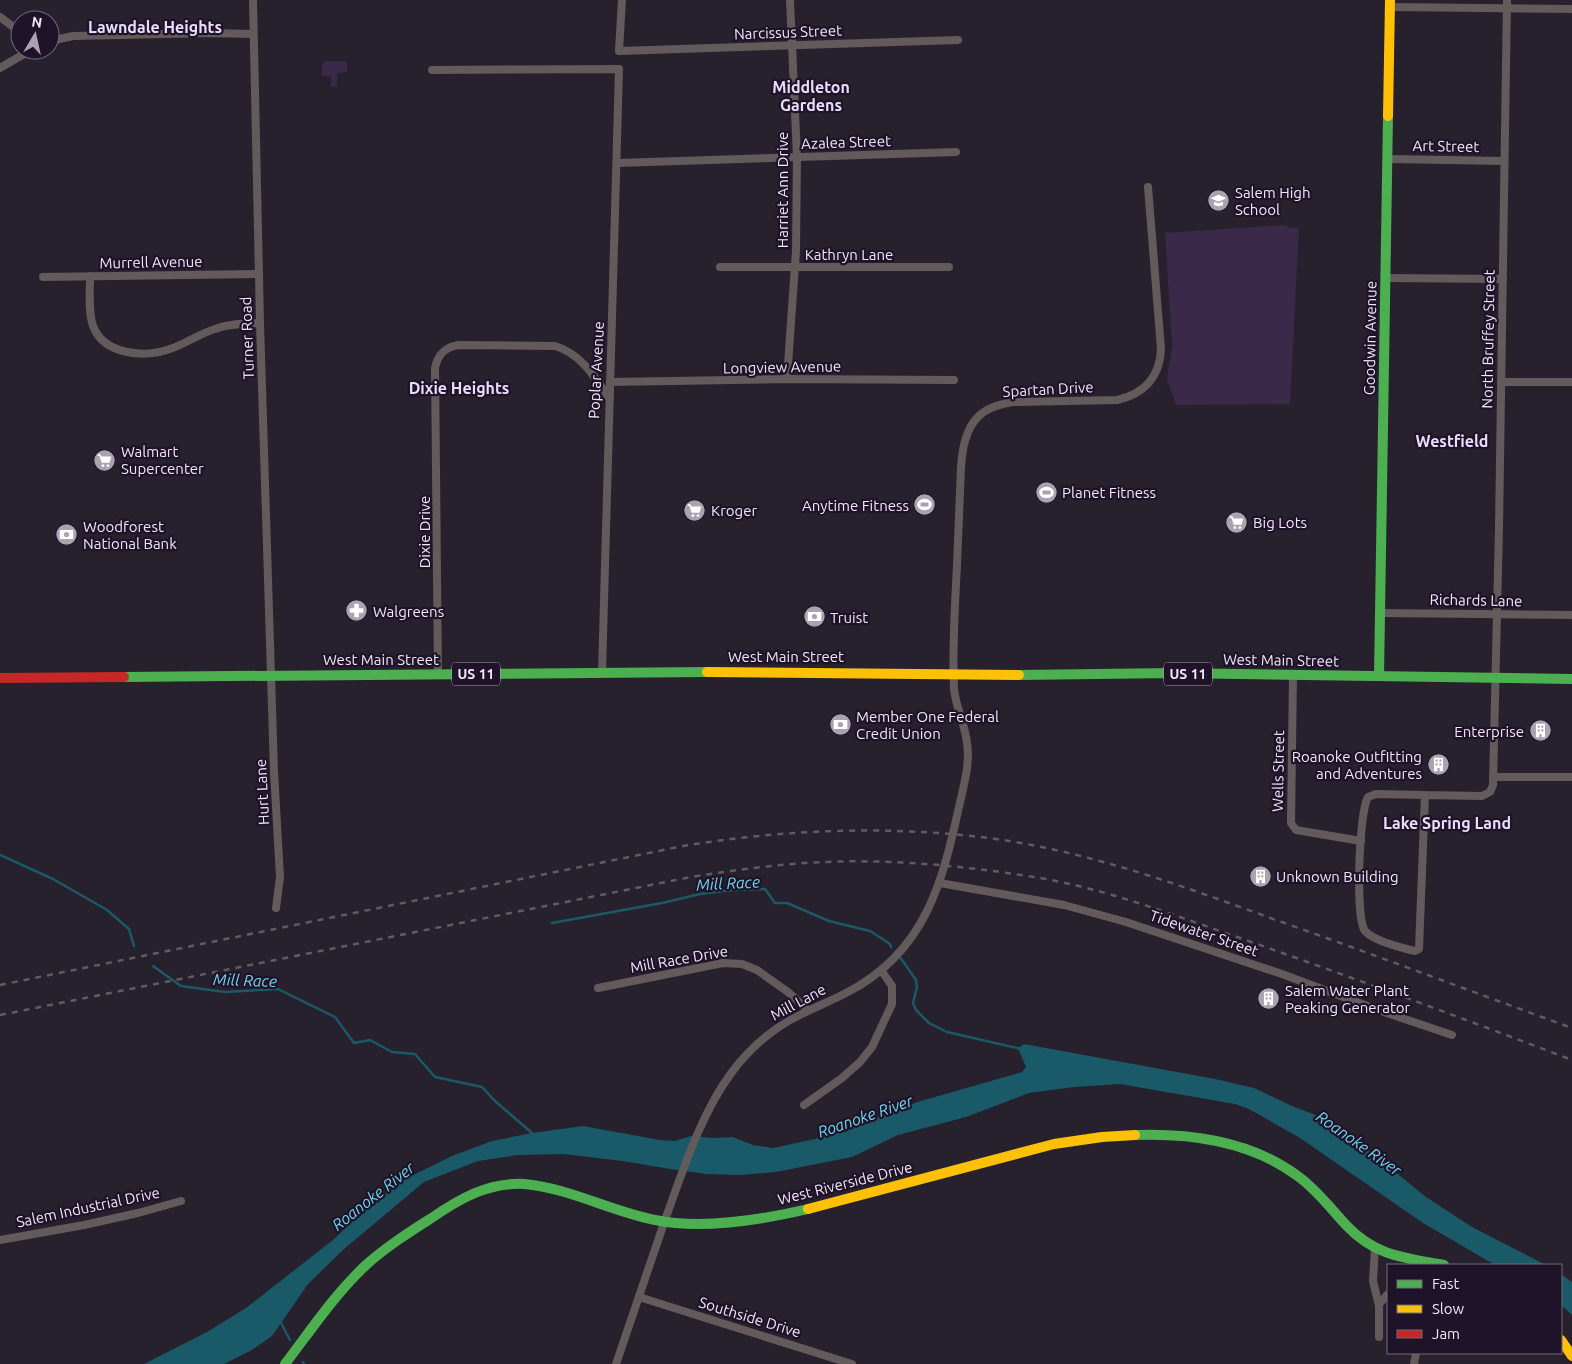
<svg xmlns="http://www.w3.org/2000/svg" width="1572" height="1364" font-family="Ubuntu,sans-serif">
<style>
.green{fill:#3a2948}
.water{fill:#1a5967}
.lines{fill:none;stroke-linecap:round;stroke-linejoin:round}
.stream{stroke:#1a5967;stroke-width:2.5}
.street{stroke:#625a5b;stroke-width:8}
.fast{stroke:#4caf50;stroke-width:10}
.slow{stroke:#ffc107;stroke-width:10}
.jam{stroke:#c62828;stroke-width:10}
.rail{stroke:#615b60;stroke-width:2.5;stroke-dasharray:6 6;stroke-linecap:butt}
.labels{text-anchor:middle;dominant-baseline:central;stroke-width:4.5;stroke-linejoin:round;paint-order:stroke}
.shield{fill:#1e1328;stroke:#b0a7b8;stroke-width:1}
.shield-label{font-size:14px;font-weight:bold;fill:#efe7f6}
.street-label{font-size:15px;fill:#efe7f6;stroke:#1e1328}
.poi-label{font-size:15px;fill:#efe7f6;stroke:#1e1328;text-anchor:start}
.neighbourhood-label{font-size:16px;font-weight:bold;fill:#e8defb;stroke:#1e1328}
.water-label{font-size:16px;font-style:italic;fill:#71d5ee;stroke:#1e1328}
</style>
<rect width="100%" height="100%" fill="#27212d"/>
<g class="green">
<polygon points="325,61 345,61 347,63 347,72 337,73 337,87 331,87 331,76 322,76 322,65"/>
<polygon points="1285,225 1289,228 1299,228 1290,404 1176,405 1167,379 1172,346 1165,233"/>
</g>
<g class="water">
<polygon points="1024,1044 1215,1079 1254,1088 1292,1106 1334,1122 1426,1197 1472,1227 1546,1265 1495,1265 1423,1223 1300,1138 1249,1109 1235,1104 1120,1084 1074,1087 1029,1093 966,1117 898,1135 852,1157 776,1172 740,1175 707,1174 670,1169 623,1161 563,1154 518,1155 478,1161 424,1182 344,1249 308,1284 272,1336 252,1350 224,1364 144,1364 207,1332 246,1308 333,1240 372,1203 401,1181 452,1156 492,1141 532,1133 583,1126 660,1140 675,1141 691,1136 713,1138 733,1137 753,1145 773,1148 815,1139 847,1129 879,1116 921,1101 1022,1072 1026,1067 1018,1048"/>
<polygon points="1561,1274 1572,1282 1572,1315 1561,1305"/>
</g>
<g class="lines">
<g class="stream">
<polyline points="0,855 53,879 107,910 129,929 134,946"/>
<polyline points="552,923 662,903 700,894 731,890 765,889 775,903 787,903 829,921 870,931 890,944 891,947"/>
<polyline points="900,957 916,980 917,987 913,1003 916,1010 929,1023 947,1032 1021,1049"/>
<polyline points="153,966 181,986 225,992 278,989 335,1017 354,1043 370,1040 392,1052 415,1054 435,1077 482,1087 495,1101 532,1133 532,1135"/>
<polyline points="280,1321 290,1340"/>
<polyline points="303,1362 304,1364"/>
</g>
<g class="street">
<polyline points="253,0 260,323 274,771 280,877 276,908"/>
<polyline points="622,0 619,51 958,40"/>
<polyline points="1390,7 1572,9"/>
<polyline points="0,17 20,32"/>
<polyline points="50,41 73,36 209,33 253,34"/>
<polyline points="0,68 31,50"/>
<polyline points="432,70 619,69 602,672"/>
<polyline points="1388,159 1504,161"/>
<polyline points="617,163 956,152"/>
<polyline points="720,267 949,267"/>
<path d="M 90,276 C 90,292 88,311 93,326 C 104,355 144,358 170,349 C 185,344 199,334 215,329 C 230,323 245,324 260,323"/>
<polyline points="43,277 259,274"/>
<polyline points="1386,278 1503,279"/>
<polyline points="787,379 796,251 797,157 790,0"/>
<polyline points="610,382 787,379 954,380"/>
<polyline points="1501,382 1572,382"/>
<polyline points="1380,613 1572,615"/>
<path d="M 438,674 L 435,368 C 438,354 445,347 459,345 L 555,346 C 580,353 595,377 609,398"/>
<polyline points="1293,675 1291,823 1296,830 1361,841"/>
<polyline points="1493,777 1572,777"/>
<path d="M 1425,795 L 1376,794 L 1368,797 C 1359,811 1355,918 1365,931 C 1374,941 1402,948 1415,951 L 1419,949 L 1425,795 L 1482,796 L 1490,792 L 1493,785 L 1499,527 L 1507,0"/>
<polyline points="940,883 1064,905 1126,922 1282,974 1378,1010 1452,1035"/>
<polyline points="598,988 723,963 742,964 757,970 788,992 808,1010"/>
<polyline points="804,1105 842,1078 860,1062 872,1047 892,1004 892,986 881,970"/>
<polyline points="0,1240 84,1225 138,1213 181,1201"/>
<polyline points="1375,1248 1373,1281 1379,1306 1379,1337"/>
<polyline points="639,1297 852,1364"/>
<polyline points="1379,1304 1388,1294"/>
<path d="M 616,1364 C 632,1316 649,1268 665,1220 C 682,1173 701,1113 732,1072 C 750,1048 773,1028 800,1015 C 815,1007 831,1001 846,993 C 927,952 943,880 961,798 C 965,780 970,762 967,743 C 965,724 956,708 954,689 C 952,648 955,606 957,565 C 958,541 959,516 960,492 C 961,470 960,446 971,426 C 980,410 995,405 1013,402 L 1117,400 C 1144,394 1160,377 1161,349 L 1148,187"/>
<polyline points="1414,1364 1416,1353"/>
</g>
<g class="fast">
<polyline points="1019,675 1173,673 1572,679"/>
<polyline points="1379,676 1388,116"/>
<polyline points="124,677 707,672"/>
<path d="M 1135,1135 C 1191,1133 1253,1142 1299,1177 C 1318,1191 1331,1209 1347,1226 C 1375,1256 1406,1258 1444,1265"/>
<path d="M 285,1364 C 311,1330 335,1294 366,1265 C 386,1247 408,1233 430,1219 C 459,1199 488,1182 524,1184 C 569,1188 610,1211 655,1220 C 703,1230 761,1220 808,1209"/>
</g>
<g class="slow">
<polyline points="1388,116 1390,0"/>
<polyline points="707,672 1019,675"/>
<polyline points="808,1209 1054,1144 1102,1137 1135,1135"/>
<polyline points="1561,1340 1572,1356"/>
</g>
<polyline class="jam" points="0,678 124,677"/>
<g class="rail">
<path d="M 0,985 L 683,846 C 787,829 892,825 996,839 C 1094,853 1185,887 1276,920 C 1375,955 1473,992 1572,1028"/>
<path d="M 0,1015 L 691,877 C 735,870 779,864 823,862 C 894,859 964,866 1034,877 C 1104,888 1173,915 1240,938 C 1351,977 1462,1018 1572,1060"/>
</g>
</g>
<defs>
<symbol id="university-disc" viewBox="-11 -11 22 22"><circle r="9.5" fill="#a9a2b0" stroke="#1e1328"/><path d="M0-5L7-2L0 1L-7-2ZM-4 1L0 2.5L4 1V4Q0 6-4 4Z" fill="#fff"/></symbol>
<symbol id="supermarket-disc" viewBox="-11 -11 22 22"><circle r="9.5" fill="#a9a2b0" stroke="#1e1328"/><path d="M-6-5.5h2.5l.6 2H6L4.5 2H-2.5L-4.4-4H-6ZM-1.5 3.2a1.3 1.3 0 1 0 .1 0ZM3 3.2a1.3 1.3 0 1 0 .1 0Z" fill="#fff"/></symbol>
<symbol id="stadium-disc" viewBox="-11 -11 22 22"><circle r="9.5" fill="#a9a2b0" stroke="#1e1328"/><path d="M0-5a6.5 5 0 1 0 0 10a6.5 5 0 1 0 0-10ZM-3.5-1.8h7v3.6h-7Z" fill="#fff"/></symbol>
<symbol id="bank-disc" viewBox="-11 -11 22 22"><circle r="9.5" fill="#a9a2b0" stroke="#1e1328"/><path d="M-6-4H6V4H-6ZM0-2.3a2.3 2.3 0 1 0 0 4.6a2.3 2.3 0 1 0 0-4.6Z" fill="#fff"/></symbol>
<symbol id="pharmacy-disc" viewBox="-11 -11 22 22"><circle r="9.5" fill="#a9a2b0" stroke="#1e1328"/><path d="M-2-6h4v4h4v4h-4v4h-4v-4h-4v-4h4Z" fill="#fff"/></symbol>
<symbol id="building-disc" viewBox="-11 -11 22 22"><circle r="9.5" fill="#a9a2b0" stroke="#1e1328"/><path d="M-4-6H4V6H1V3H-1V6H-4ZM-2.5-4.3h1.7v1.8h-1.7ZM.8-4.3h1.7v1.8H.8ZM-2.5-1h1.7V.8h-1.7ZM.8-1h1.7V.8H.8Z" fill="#fff"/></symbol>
</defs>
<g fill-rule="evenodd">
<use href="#university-disc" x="1206" y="188" width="25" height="25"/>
<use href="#supermarket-disc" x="92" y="448" width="25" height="25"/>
<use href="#stadium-disc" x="1034" y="480" width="25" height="25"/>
<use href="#stadium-disc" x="912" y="492" width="25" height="25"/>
<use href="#supermarket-disc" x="682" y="498" width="25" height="25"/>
<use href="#supermarket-disc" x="1224" y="510" width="25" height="25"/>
<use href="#bank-disc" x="54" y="522" width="25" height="25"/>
<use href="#pharmacy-disc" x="344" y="598" width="25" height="25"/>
<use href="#bank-disc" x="802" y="604" width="25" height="25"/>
<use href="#bank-disc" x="828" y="712" width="25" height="25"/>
<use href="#building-disc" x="1528" y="718" width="25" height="25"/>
<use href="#building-disc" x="1426" y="752" width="25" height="25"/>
<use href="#building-disc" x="1248" y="864" width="25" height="25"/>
<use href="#building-disc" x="1256" y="986" width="25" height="25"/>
</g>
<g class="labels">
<g class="shield">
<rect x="452" y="662.5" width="48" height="23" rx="4"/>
<rect x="1164" y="662.5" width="48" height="23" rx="4"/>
</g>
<g class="shield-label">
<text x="476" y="674">US 11</text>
<text x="1188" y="674">US 11</text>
</g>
<g class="street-label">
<text transform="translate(788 32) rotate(-2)">Narcissus Street</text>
<text transform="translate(846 142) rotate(-2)">Azalea Street</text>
<text transform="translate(1446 146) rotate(1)">Art Street</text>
<text transform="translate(782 190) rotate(-90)">Harriet Ann Drive</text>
<text x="849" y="254">Kathryn Lane</text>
<text transform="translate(151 262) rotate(-1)">Murrell Avenue</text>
<text transform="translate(247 338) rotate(-92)">Turner Road</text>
<text transform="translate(1370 338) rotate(-89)">Goodwin Avenue</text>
<text transform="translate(1488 339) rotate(-89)">North Bruffey Street</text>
<text transform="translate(782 367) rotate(-1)">Longview Avenue</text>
<text transform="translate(596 370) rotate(-87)">Poplar Avenue</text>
<text transform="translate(1048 389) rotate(-3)">Spartan Drive</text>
<text transform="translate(424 532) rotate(-90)">Dixie Drive</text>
<text transform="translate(1476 600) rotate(1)">Richards Lane</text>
<text x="786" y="656">West Main Street</text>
<text x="381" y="659">West Main Street</text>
<text transform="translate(1281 660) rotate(1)">West Main Street</text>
<text transform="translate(1278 771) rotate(-89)">Wells Street</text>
<text transform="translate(262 792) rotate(-93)">Hurt Lane</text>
<text transform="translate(1204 933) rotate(19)">Tidewater Street</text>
<text transform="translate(679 959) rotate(-10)">Mill Race Drive</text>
<text transform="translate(798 1002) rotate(-28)">Mill Lane</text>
<text transform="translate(845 1183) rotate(-14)">West Riverside Drive</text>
<text transform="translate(88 1207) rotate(-12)">Salem Industrial Drive</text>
<text transform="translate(750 1317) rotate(17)">Southside Drive</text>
</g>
<g class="poi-label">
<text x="1235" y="192">Salem High<tspan x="1235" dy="17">School</tspan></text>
<text x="121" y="451">Walmart<tspan x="121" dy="17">Supercenter</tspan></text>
<text x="1062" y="492">Planet Fitness</text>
<text x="909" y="505" text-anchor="end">Anytime Fitness</text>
<text x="711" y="510">Kroger</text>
<text x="1253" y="522">Big Lots</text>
<text x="83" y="526">Woodforest<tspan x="83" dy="17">National Bank</tspan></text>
<text x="373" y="611">Walgreens</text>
<text x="830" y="617">Truist</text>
<text x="856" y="716">Member One Federal<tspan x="856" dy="17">Credit Union</tspan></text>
<text x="1524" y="731" text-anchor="end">Enterprise</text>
<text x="1422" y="756" text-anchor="end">Roanoke Outfitting<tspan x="1422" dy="17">and Adventures</tspan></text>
<text x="1276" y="876">Unknown Building</text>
<text x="1285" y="990">Salem Water Plant<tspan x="1285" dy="17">Peaking Generator</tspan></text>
</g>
<g class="neighbourhood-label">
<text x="155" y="27">Lawndale Heights</text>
<text x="811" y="87">Middleton<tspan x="811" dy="18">Gardens</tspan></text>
<text x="459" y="388">Dixie Heights</text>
<text x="1452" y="441">Westfield</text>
<text x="1447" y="823">Lake Spring Land</text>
</g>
<g class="water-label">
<text transform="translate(728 883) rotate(-3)">Mill Race</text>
<text transform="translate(245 980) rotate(2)">Mill Race</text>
<text transform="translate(865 1116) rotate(-19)">Roanoke River</text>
<text transform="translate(1359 1143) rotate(35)">Roanoke River</text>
<text transform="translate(373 1196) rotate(-38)">Roanoke River</text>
</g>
</g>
<rect x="1387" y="1264" width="175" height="90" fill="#1e1328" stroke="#72687a"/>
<rect x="1397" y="1280" width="25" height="8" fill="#4caf50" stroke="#72687a"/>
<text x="1432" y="1289" font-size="15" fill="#efe7f6">Fast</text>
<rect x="1397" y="1305" width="25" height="8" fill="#ffc107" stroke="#72687a"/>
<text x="1432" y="1314" font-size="15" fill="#efe7f6">Slow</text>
<rect x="1397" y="1330" width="25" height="8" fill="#c62828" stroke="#72687a"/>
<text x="1432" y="1339" font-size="15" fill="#efe7f6">Jam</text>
<g transform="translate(35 35) rotate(9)"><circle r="24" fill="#1e1328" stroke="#72687a"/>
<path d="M0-4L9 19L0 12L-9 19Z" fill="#a9a2b0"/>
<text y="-8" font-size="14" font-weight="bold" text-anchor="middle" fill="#efe7f6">N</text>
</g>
</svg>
